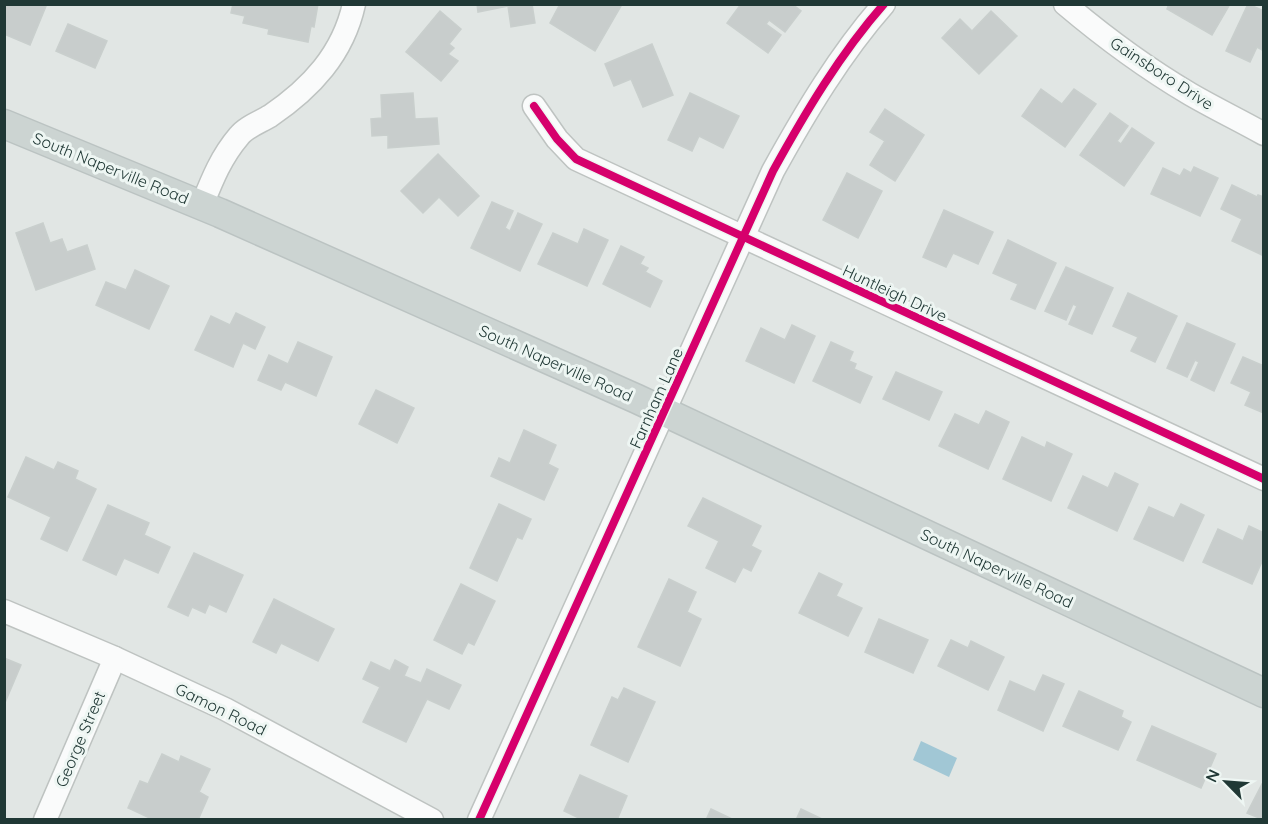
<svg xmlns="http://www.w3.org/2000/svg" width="1268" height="824" font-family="Quicksand,sans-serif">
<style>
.water{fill:#a1c7d5}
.building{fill:#c8cdcc;stroke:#c9cfcd;stroke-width:1.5}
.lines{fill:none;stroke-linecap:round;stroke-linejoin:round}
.minor-casing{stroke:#bec3c1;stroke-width:25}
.major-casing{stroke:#bbc3c2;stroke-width:31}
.minor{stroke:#fafbfb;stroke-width:22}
.major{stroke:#ccd4d2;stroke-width:28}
.cycleway-casing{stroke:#eef6f3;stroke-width:11}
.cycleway{stroke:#d6006c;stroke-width:8}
.labels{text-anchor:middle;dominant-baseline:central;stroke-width:6;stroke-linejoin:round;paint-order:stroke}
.street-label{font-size:16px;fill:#203835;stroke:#eef6f3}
</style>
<rect width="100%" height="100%" fill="#e1e6e4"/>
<polygon class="water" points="921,741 957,758 949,777 913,760"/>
<g class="building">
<polygon points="4,4 42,4 46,6 30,45 4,34"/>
<polygon points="233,4 318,4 314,27 311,26 308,42 268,34 269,29 243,23 245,16 231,13"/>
<polygon points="477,4 532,4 535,23 511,27 508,6 478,12"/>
<polygon points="560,4 618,4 621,6 595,51 550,23"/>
<polygon points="741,4 792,4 801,11 785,32 769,20 766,24 781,35 768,53 727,23"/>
<polygon points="1169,4 1230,4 1212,35 1167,9"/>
<polygon points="1248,4 1264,11 1264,51 1257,47 1250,62 1226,51"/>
<polygon points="440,11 461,29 449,44 454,48 448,54 458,61 441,81 406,52"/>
<polygon points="991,11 1017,36 979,74 942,38 960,19 972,31"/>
<polygon points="68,24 107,41 95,68 56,51"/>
<polygon points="652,44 673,95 643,107 631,79 614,86 605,64"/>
<polygon points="1041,89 1062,104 1074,89 1096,104 1065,147 1022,116"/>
<polygon points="413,93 415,119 437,118 439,144 388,148 388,135 372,136 371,119 382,118 381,95"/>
<polygon points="690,93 739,116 723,148 699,136 692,151 668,140"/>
<polygon points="885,109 924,135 895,181 870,165 885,141 870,132"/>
<polygon points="1110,113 1128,126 1117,141 1121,144 1132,128 1154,143 1124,186 1080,155"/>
<polygon points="438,154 479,196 458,216 439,197 423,213 401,191"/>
<polygon points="1194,167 1218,178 1200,216 1151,194 1163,168 1180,176 1184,169 1191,173"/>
<polygon points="847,173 882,191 858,238 823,220"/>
<polygon points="1232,185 1257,197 1258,195 1264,197 1262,255 1232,241 1242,219 1221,209"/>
<polygon points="492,202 513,211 505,228 510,231 518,213 542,224 520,271 471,248"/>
<polygon points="944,210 993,232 978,264 953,253 946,267 923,257"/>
<polygon points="43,223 50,243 62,239 67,252 87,245 95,269 36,290 16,233"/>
<polygon points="584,229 608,240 587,286 538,264 553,233 578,244"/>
<polygon points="1008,240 1056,263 1035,309 1011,299 1018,284 993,273"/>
<polygon points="621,246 644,257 640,264 648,268 645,272 662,281 650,307 603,284"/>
<polygon points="1066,267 1113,288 1092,334 1069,324 1077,306 1073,304 1066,320 1045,311"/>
<polygon points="135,270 169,286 149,329 96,305 106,282 126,290"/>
<polygon points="1128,293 1177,316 1155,362 1131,351 1138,337 1113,326"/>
<polygon points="236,313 265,327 255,349 243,343 233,367 195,350 211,316 230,325"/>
<polygon points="1187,323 1235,344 1214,391 1191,380 1199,362 1195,360 1187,377 1167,368"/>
<polygon points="792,325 815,336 794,383 746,361 761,328 785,340"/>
<polygon points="298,342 332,357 316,396 285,382 281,390 258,380 269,355 288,364"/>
<polygon points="831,342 853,352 849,361 856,364 854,369 872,377 860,403 813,381"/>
<polygon points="1243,357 1264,366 1264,413 1245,405 1251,392 1231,383"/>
<polygon points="896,372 942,392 929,420 883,399"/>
<polygon points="376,390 414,408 397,443 359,424"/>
<polygon points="986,411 1009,422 988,469 939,446 955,414 979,425"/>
<polygon points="524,430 556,445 548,464 558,469 544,500 491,476 499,458 510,463"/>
<polygon points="1022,437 1045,448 1047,442 1072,454 1051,501 1003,479"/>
<polygon points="26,457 54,470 58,462 78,471 75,479 96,489 67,551 41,539 51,517 8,497"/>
<polygon points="1115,473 1138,484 1117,531 1068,508 1083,476 1108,488"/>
<polygon points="703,498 761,526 751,546 761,551 751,571 743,567 735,582 706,568 719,541 688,526"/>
<polygon points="499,504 531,519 522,539 517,537 497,581 470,568"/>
<polygon points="1181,504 1204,515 1183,561 1134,539 1149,507 1174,518"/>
<polygon points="108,505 149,523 144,535 170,547 158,573 124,558 116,575 83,560"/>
<polygon points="1249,526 1264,533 1264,557 1252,584 1203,562 1218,529 1243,541"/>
<polygon points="194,553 243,575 226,612 209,604 205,613 192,607 188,616 168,607"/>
<polygon points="819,573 842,584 836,596 862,608 848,636 799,613"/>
<polygon points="669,579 696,592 687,612 701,619 680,666 638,647"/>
<polygon points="461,584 495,601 474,645 468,642 462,654 434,640"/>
<polygon points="274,599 334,629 318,661 281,643 276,653 253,642"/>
<polygon points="879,619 928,640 913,673 865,652"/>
<polygon points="951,640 968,648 971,641 1004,657 988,690 938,666"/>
<polygon points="4,658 21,665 4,705"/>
<polygon points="395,660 408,667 404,676 421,683 427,669 461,685 449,709 427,699 406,742 363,722 380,687 363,679 371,662 390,671"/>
<polygon points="1043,675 1064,684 1043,731 998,710 1010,681 1035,692"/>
<polygon points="624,688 655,702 628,762 591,745 612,697 618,700"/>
<polygon points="1079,691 1123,711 1121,717 1131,722 1118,750 1063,726"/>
<polygon points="1152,726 1216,754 1201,788 1137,760"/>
<polygon points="162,754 179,762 181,756 210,769 199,792 208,797 198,820 154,820 128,808 140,781 148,784"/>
<polygon points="580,775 627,796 617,820 583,820 564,811"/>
<polygon points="1262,784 1264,785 1264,820 1247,813"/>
<polygon points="711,809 734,820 706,820"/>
<polygon points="801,809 824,820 796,820"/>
</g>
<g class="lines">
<defs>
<g id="minor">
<path d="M 1065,4 C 1104,37 1146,68 1190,94 C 1214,108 1239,120 1264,134"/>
<polyline points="534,106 557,139 576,159 1264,479"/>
<path d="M 202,205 C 212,180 221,157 239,136 C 246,127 260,122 270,116 C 311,88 343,54 354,4"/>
<polyline points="4,611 115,658 225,709 432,820"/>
<polyline points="45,820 115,658"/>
<path d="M 479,820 L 773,171 C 805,113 840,54 884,4"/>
</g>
<polyline id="major" points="4,124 220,213 637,399 1264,693"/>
</defs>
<use href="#minor" class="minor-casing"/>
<use href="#major" class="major-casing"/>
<use href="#minor" class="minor"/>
<use href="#major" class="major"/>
<defs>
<g id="cycleway">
<polyline points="534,106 557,139 576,159 1264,479"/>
<path d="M 479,820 L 773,171 C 805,113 840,54 884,4"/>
</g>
</defs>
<use href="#cycleway" class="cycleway-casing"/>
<use href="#cycleway" class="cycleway"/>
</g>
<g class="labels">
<g class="street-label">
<text transform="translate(1162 73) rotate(33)">Gainsboro Drive</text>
<text transform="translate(111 168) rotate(22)">South Naperville Road</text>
<text transform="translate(895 293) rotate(25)">Huntleigh Drive</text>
<text transform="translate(556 363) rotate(24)">South Naperville Road</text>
<text transform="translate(656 398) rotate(-66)">Farnham Lane</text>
<text transform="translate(997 568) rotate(25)">South Naperville Road</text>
<text transform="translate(221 709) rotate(26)">Gamon Road</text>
<text transform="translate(80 739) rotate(-67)">George Street</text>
</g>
</g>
<rect width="1268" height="824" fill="none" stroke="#203835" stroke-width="12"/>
<g transform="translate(1226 782) rotate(295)" stroke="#eef6f3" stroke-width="4.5" paint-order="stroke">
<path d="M0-4.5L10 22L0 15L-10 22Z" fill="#203835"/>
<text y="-9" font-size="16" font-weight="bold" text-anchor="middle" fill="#203835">N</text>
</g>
</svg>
